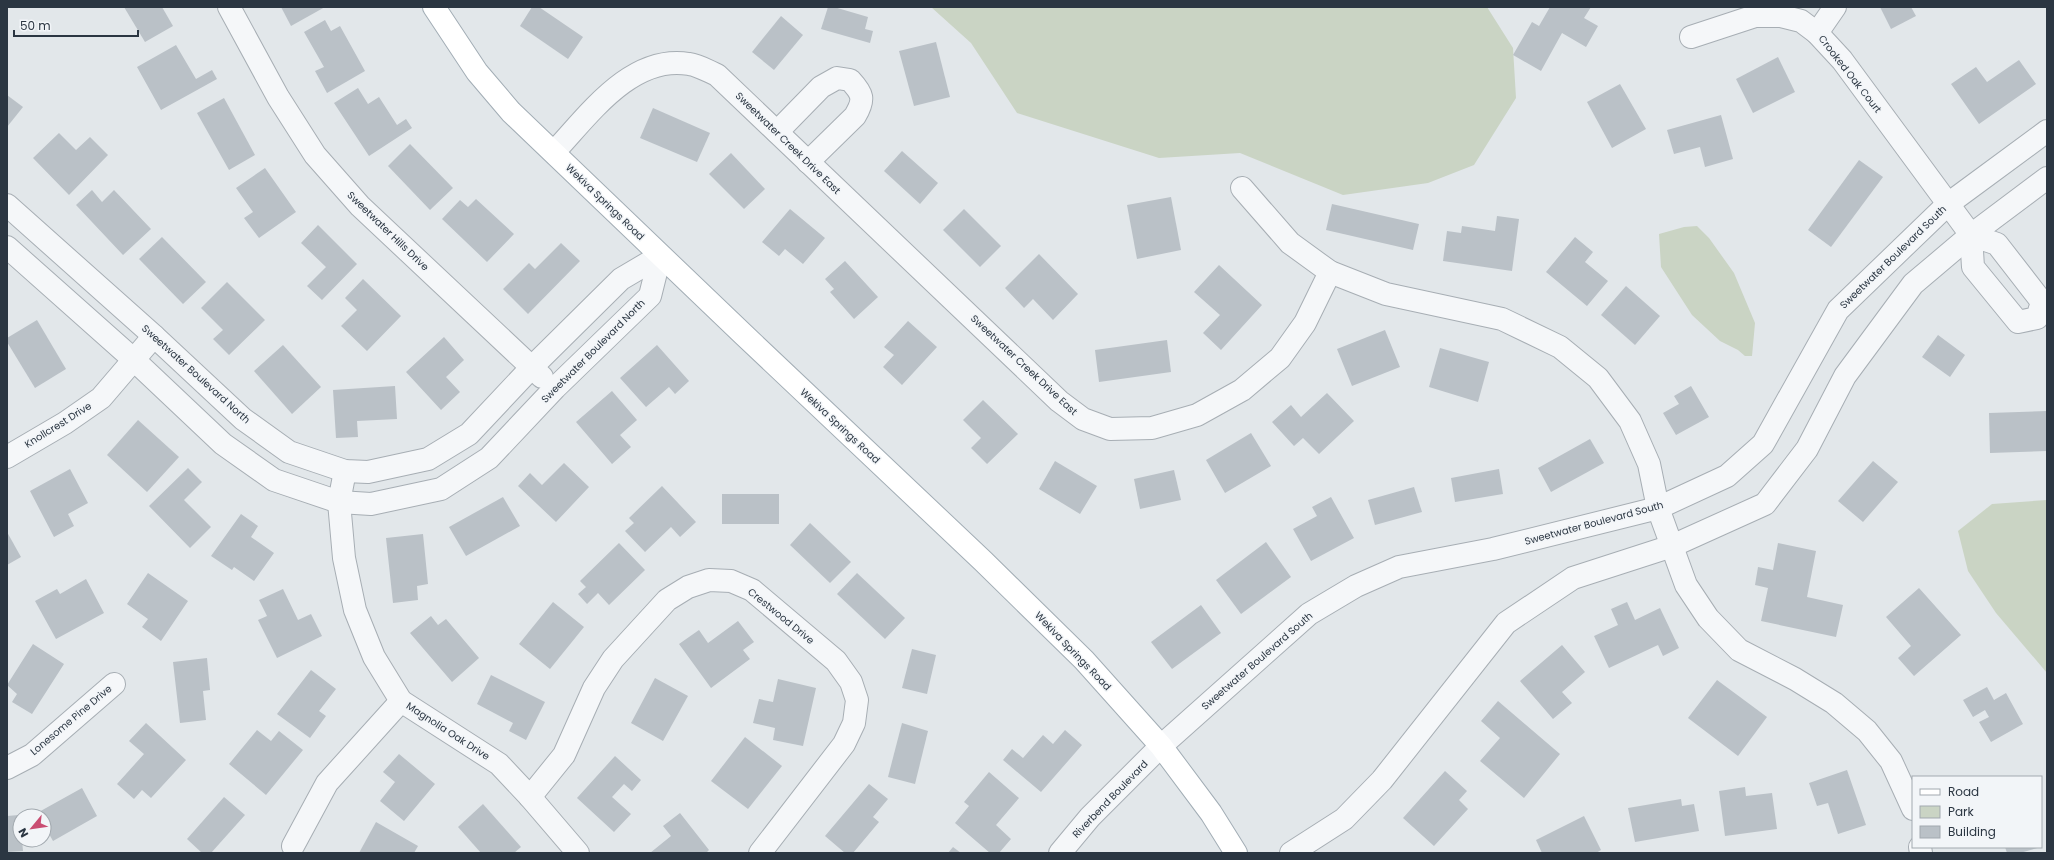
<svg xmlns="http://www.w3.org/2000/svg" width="2054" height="860" font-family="Poppins,sans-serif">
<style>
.green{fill:#cad4c4}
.building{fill:#bac1c7}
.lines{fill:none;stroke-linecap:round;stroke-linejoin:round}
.minor-casing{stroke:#a7aeb4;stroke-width:24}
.major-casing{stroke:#a2adb5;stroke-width:24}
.minor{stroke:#f5f7f9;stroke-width:22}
.major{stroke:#fff;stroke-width:22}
.labels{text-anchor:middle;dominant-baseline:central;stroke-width:3;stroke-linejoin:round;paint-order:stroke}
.street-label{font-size:10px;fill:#2b3642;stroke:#f2f5f8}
</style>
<rect width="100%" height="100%" fill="#e2e7ea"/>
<g class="green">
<polygon points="931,7 1487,7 1513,48 1516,98 1474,165 1428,183 1343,195 1240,153 1159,158 1017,113 971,43"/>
<polygon points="1697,226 1709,238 1734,273 1755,323 1752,356 1745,356 1738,350 1720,341 1692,315 1661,267 1659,234 1684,227"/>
<polygon points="2047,500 2047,673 1996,613 1968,571 1958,531 1992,504"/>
</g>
<g class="building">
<polygon points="124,7 162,7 173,26 145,42"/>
<polygon points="281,7 325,7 291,26"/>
<polygon points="532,7 539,7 583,37 568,59 520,26"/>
<polygon points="828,7 834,7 868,17 865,29 873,31 870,43 821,29"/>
<polygon points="1550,7 1591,7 1584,18 1598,26 1586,47 1562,33 1541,71 1513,55 1532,22 1539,26"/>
<polygon points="1880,7 1911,7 1916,16 1891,29"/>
<polygon points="781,16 803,35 774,70 752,52"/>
<polygon points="325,20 331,31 340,26 365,71 327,93 315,71 324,67 304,32"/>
<polygon points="936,42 950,97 914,106 899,51"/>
<polygon points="176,45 196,79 212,70 217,79 161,110 137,67"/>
<polygon points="1778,57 1795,92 1753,113 1736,79"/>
<polygon points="2019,60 2036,84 1979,124 1951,84 1976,67 1987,82"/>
<polygon points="1620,84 1646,129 1612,148 1587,102"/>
<polygon points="358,88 368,104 379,97 397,125 406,119 412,128 369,156 334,103"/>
<polygon points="7,95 23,107 7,127"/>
<polygon points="224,98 255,155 229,170 197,113"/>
<polygon points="653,108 710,133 697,162 640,138"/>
<polygon points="1721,115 1733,159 1705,167 1700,147 1674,154 1667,130"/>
<polygon points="59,133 76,150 90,137 108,155 69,195 33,158"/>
<polygon points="410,144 453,188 430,210 388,166"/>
<polygon points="902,151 938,183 920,204 884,171"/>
<polygon points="731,153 765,189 744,209 709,174"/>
<polygon points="1859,160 1883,177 1831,247 1808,230"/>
<polygon points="265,168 296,212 259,238 244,218 253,212 236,188"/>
<polygon points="92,190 102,202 114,190 151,229 123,255 76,205"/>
<polygon points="1171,197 1181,250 1137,259 1127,205"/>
<polygon points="476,199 514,234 487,262 442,219 460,200 468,207"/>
<polygon points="1332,204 1419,224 1413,250 1326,230"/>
<polygon points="790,209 825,238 803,264 785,249 779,256 762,242"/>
<polygon points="964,209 1001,246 980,267 943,230"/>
<polygon points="1497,216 1519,219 1512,271 1443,261 1447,231 1461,233 1462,226 1495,231"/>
<polygon points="318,225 357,264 322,300 307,286 326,267 301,243"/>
<polygon points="162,237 206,282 183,304 139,259"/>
<polygon points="1575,237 1593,252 1585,262 1608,281 1587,306 1546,272"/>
<polygon points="561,243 580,261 528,314 503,289 529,263 535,269"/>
<polygon points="1039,254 1078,294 1053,320 1033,299 1024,308 1005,288"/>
<polygon points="845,261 878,297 854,319 830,292 834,289 825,279"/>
<polygon points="1219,265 1262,305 1221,350 1203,333 1220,315 1194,292"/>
<polygon points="363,279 401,316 367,351 341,326 357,310 345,298"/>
<polygon points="227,282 265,320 229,355 213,339 223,330 201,308"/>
<polygon points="1626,286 1660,316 1635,345 1601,315"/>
<polygon points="37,320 66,369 35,388 7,342 7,338"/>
<polygon points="908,321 937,347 902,385 883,367 894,355 884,347"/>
<polygon points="1385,330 1400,367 1352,386 1337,349"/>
<polygon points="1938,335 1965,355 1950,377 1922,357"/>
<polygon points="444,337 464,360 446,377 460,392 441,410 406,372"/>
<polygon points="1167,340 1171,372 1099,382 1095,350"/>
<polygon points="283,345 321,387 292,414 254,371"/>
<polygon points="657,345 689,381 675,394 669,387 646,407 620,378"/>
<polygon points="1440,348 1489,362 1478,402 1429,387"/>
<polygon points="395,386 397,419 357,421 358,437 336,438 333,390"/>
<polygon points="1691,386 1709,417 1676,435 1663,413 1679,404 1674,396"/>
<polygon points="612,391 637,420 620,435 631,447 612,464 576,422"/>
<polygon points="1327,393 1354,421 1319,454 1303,438 1294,446 1272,422 1291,405 1301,417"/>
<polygon points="983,400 1018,434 987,464 971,448 981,438 963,420"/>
<polygon points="2047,411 2047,451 1990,453 1989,413"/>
<polygon points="138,420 179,457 147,492 107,455"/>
<polygon points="1251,433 1271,466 1225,493 1206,460"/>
<polygon points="1590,439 1604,463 1551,492 1538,468"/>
<polygon points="1055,461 1097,486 1080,514 1039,489"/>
<polygon points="1873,461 1898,482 1863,522 1838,501"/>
<polygon points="564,463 589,487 556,522 518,486 530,473 542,485"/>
<polygon points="188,468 202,482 184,500 211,527 190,548 149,506"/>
<polygon points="70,469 88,503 68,514 74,526 54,537 30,491"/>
<polygon points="1499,469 1503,494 1455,502 1451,478"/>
<polygon points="1174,470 1181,500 1140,509 1134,479"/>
<polygon points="662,486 696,522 680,537 671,527 645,552 625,531 634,523 629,518"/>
<polygon points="1414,487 1422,512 1375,525 1368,500"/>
<rect x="722" y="494" width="57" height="30"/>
<polygon points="503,497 520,526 466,556 449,527"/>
<polygon points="1331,497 1354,538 1311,561 1293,529 1317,516 1312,507"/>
<polygon points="241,514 258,526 251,537 274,553 254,581 234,567 232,570 211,556"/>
<polygon points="810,523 851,562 830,583 790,545"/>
<polygon points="7,532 21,557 7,565"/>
<polygon points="423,534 428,584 417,586 418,600 393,603 386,538"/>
<polygon points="1266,542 1291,577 1241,614 1216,580"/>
<polygon points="619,543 645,570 609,605 598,593 587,604 578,594 586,587 580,581"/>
<polygon points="1778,543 1816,551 1807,597 1843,605 1836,637 1761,621 1768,588 1755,585 1758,567 1773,570"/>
<polygon points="148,573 188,601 161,641 142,627 148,619 127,604"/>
<polygon points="857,573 905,618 885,639 837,594"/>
<polygon points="86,579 104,613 56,639 35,601 57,589 60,594"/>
<polygon points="1919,588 1961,635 1914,676 1898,658 1911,646 1886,617"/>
<polygon points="283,589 298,620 311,614 322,636 277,658 258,620 267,616 259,600"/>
<polygon points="553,602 584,627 550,669 519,644"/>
<polygon points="1627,602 1635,620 1660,608 1679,648 1663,656 1658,645 1609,668 1594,636 1618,625 1611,609"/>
<polygon points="1201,605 1221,633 1172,669 1151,642"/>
<polygon points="431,616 438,625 446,619 479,658 452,682 410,633"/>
<polygon points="738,621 754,642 743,650 750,659 711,688 679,644 699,630 708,643"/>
<polygon points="33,644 64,664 32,714 12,702 17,694 7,685"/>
<polygon points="1562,645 1585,672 1562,692 1572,703 1553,719 1520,681"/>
<polygon points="912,649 936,655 927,694 902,688"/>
<polygon points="207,658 210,690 203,691 206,720 180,723 173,662"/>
<polygon points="311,670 336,689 319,711 326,716 310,738 277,714"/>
<polygon points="491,675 545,702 526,740 509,731 513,723 477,704"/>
<polygon points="655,678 688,696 663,741 631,723"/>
<polygon points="778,679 816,688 803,746 773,740 775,728 753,723 759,699 773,702"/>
<polygon points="1717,680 1767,717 1738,756 1688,718"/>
<polygon points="1987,687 1994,700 2006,693 2023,724 1991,742 1979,722 1989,717 1985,710 1973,717 1963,700"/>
<polygon points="1498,701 1560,754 1524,798 1480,761 1500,738 1481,721"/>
<polygon points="146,723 186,760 151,798 142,790 134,799 117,784 144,754 129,741"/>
<polygon points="902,723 928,731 915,784 888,777"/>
<polygon points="257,730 271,741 279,731 303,750 266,795 229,764"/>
<polygon points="1065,730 1082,745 1041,792 1003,760 1012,749 1023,758 1043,735 1053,744"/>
<polygon points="745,737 782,766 748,809 711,781"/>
<polygon points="399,754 435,784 404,821 380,801 395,782 383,772"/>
<polygon points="615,756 641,780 632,791 624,784 612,797 631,814 614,832 577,798"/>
<polygon points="1847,770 1866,825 1838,834 1828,803 1817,806 1809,783"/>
<polygon points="1445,771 1467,791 1459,800 1468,809 1434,846 1403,818"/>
<polygon points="989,772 1019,798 996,825 1011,839 999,853 990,853 955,823 969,806 964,802"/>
<polygon points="869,784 888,799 873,817 879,822 853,853 845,853 825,836"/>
<polygon points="1745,787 1746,796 1772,793 1777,829 1725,836 1719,791"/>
<polygon points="82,788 97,816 53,841 44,825 44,816 39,816 37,813"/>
<polygon points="224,797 245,815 211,853 202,853 187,839"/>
<polygon points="1681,799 1682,806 1694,804 1699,831 1635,842 1628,808"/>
<polygon points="483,804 521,847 514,853 481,853 458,827"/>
<polygon points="680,813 709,850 706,853 650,853 671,836 663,826"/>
<polygon points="19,815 20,840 22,840 23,851 7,852 7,816"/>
<polygon points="1584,816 1601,850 1596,853 1542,853 1536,840"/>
<polygon points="376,822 418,846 414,853 359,853"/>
<polygon points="953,847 961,853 948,853"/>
<polygon points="2005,847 2041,847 2020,853 2007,853"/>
</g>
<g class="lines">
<defs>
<g id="minor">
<polyline points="229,7 278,97 315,155 360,206 542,377"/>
<polyline points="1817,33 1835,7"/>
<polyline points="1691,37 1755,16 1781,16 1801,21 1817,33 1842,60 1971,235 1973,267 2018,322 2037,318 2042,302 1997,244 1971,235"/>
<path d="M 777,132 L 821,87 L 837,78 L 850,80 C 863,94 865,99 855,116 L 808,162"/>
<path d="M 554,152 C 588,116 631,54 689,64 C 698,65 708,71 717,75 L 1059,401 L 1083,419 L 1110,429 L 1152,428 L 1197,415 L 1242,390 L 1280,358 L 1305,323 L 1330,272"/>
<polyline points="1242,188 1290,243 1330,272 1386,294 1502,319 1560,347 1598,378 1630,421 1649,464 1658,508 1686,585 1708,618 1739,650 1795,679 1834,703 1867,731 1891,761 1913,809"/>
<polyline points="7,205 154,336 243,419 289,452 345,471 368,472 428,459 469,434 532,367 621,279 660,256"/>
<polyline points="7,247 133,359 223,444 274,480 339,502 371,504 441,489 489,458 555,388 650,296 660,256"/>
<polyline points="7,457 65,423 101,398 154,336"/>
<polyline points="345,471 339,502 344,558 355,610 374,657 401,701 499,764 530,797 578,853"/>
<polyline points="7,768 32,755 114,684"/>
<polyline points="530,797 564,755 594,688 613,659 667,600 688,587 709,580 731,581 752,590 836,661 851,682 857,700 854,723 844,744 760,853"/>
<polyline points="293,846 327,783 401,701"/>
<polyline points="1920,847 1921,853"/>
<polyline points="1060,853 1090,817 1161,746 1309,614 1356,586 1399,567 1493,549 1658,508 1727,476 1763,444 1838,310 1948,204 2047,131"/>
<polyline points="1291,853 1344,819 1382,780 1506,623 1573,578 1672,546 1765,504 1807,449 1845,376 1913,284 1971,235 2047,178"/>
</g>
<polyline id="major" points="434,7 477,72 511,112 744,335 983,561 1084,660 1161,746 1211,813 1236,853"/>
</defs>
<use href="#minor" class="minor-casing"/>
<use href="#major" class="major-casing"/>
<use href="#minor" class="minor"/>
<use href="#major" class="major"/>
</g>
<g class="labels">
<g class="street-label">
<text transform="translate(1850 74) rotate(52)">Crooked Oak Court</text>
<text transform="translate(788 143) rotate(44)">Sweetwater Creek Drive East</text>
<text transform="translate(605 202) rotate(44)">Wekiva Springs Road</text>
<text transform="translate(388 231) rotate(44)">Sweetwater Hills Drive</text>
<text transform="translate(1893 257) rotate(-44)">Sweetwater Boulevard South</text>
<text transform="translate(593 351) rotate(-45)">Sweetwater Boulevard North</text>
<text transform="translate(1024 365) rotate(43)">Sweetwater Creek Drive East</text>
<text transform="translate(196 374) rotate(42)">Sweetwater Boulevard North</text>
<text transform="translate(58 425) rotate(-32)">Knollcrest Drive</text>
<text transform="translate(840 426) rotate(43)">Wekiva Springs Road</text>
<text transform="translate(1594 523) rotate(-15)">Sweetwater Boulevard South</text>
<text transform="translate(781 616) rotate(39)">Crestwood Drive</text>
<text transform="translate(1073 651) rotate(46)">Wekiva Springs Road</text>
<text transform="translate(1257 661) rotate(-41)">Sweetwater Boulevard South</text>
<text transform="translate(71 720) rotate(-40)">Lonesome Pine Drive</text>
<text transform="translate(448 731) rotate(33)">Magnolia Oak Drive</text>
<text transform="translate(1110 799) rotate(-46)">Riverbend Boulevard</text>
</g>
</g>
<rect width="2054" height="860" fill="none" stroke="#2b3642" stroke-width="16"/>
<rect x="1912" y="776" width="130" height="72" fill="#f2f5f8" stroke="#a2a9af"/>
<rect x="1920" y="789" width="20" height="6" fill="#ffffff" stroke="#a2a9af"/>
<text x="1948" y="796" font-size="12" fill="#2b3642">Road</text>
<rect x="1920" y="806" width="20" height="12" fill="#cad4c4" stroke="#a2a9af"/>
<text x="1948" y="816" font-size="12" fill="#2b3642">Park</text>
<rect x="1920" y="826" width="20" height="12" fill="#bac1c7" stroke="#a2a9af"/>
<text x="1948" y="836" font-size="12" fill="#2b3642">Building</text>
<g transform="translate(32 828) rotate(241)"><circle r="19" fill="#f2f5f8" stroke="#a2a9af"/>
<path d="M0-3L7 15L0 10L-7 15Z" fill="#c94d72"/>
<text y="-6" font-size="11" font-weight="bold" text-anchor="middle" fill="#2b3642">N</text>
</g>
<path d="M14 30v6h124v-6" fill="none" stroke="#2b3642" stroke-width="2"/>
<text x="20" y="30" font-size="12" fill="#2b3642" stroke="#f2f5f8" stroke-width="3" paint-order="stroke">50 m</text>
</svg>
